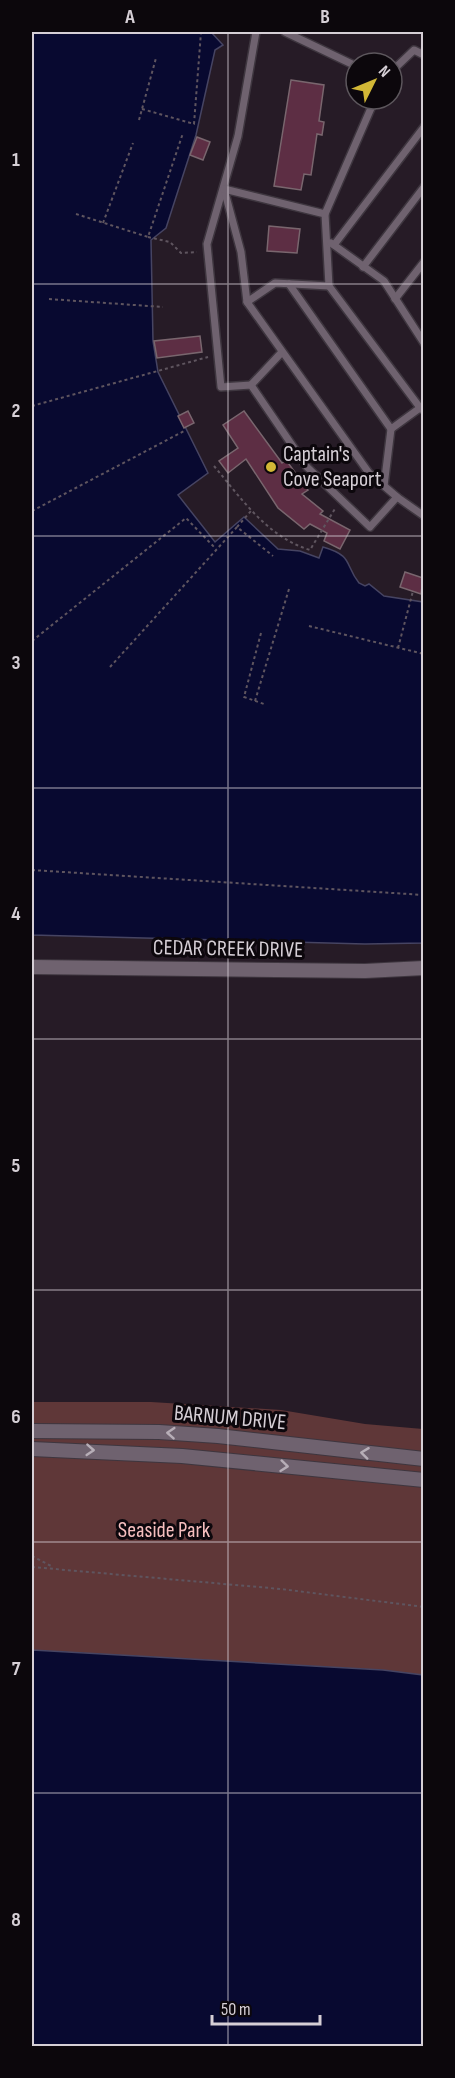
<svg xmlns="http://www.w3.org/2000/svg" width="455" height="2078" font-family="'Sofia Sans Condensed',sans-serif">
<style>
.green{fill:#5f3738}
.water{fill:#080930;stroke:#464462;stroke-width:1.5}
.building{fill:#5d2e44;stroke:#79666e;stroke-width:1.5}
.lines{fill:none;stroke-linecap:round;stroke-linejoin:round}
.lane-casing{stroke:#3e363f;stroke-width:10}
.street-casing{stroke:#3e363f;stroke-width:16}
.path{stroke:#5f555f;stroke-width:2;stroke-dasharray:3 3;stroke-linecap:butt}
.lane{stroke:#6f626f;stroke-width:7}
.street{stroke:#6f626f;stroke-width:14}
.oneway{stroke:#b7aeb7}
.grid{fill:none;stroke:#d6cfd6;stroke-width:1.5;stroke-opacity:0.55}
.poi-dot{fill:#d2b736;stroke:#0c070c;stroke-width:2}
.labels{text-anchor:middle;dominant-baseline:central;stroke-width:6;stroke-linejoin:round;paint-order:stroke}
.poi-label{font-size:22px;fill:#d6cfd6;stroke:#0c070c;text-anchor:start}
.street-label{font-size:22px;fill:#d6cfd6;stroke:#0c070c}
.park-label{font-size:22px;fill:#f5bebe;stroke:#0c070c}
.neatline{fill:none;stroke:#d6cfd6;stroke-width:2}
.grid-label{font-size:20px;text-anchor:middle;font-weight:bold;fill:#d6cfd6}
</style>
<rect width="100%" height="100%" fill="#261b26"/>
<polygon class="green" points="32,1402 151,1402 281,1410 365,1424 423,1429 423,1675 383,1670 32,1650"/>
<g class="water">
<path d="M 32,32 L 211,32 L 223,45 L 215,50 L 196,135 L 166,228 L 151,240 L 153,341 L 158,372 L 208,473 L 178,495 L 215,542 L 244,517 L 278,549 L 300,551 L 319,558 L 323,547 C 354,556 344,564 359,583 L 365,586 L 369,584 L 384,596 L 423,602 L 423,943 L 365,944 L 32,935 Z"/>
<polygon points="32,1650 383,1670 423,1675 423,2046 32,2046"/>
</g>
<g class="building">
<polygon points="291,80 324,85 319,121 324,122 322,135 317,134 311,175 304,174 301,190 274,186"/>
<polygon points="197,137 210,142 203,160 190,155"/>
<polygon points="269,226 300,229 297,253 267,251"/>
<polygon points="200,336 202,352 157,358 154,341"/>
<polygon points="188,411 194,423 184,428 178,416"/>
<polygon points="244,411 282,463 286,460 308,490 302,494 323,511 320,514 350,530 340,549 324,541 327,533 310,524 304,529 278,508 246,459 228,473 219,461 238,448 223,425"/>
<polygon points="405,572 423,578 421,594 400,587"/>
</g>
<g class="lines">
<defs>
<g id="lane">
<polyline points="256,32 238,136 207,244 221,387 251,385 307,467 370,527 397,497 424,516"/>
<polyline points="285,32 356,66"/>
<polyline points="392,71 414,50 424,55"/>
<polyline points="224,189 241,252 247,302 369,473 397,497"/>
<polyline points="224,189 325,214 329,286 275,283 247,302"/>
<polyline points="325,214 375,99"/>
<polyline points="331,243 384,281 424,343"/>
<polyline points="334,245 424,127"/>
<polyline points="363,267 424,187"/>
<polyline points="289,284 391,429 424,405"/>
<polyline points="329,286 421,409"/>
<polyline points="395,299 424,262"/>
<polyline points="251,385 282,352"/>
<polyline points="384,486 391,429"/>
</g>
<g id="street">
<polyline points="32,967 365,971 424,968"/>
<polyline points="32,1431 159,1432 218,1436 424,1459"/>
<polyline points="32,1449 182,1456 424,1480"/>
</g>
</defs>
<use href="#lane" class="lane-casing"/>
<use href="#street" class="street-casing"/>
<g class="path">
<polyline points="142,109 194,124 201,32"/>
<polyline points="139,120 156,58"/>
<polyline points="76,214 148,237 183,133"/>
<polyline points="103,223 133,143"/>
<polyline points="148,237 170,242 181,253 197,252"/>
<polyline points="49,299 163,307"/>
<polyline points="32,406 208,357"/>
<path d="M 214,466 C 241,498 267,537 310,550 L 336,507"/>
<polyline points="32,511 186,430"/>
<polyline points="237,527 251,511"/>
<polyline points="309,626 424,654"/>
<polyline points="261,633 244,697 264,704"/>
<polyline points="32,641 186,518 216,549"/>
<polyline points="398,648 413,591"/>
<polyline points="110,667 237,527 273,556"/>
<polyline points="255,701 289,589"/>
<polyline points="32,870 424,895"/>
<polyline points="32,1556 53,1567"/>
<polyline points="32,1567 281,1589 424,1607"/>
</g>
<use href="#lane" class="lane"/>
<use href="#street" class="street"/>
</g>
<defs><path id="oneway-chevron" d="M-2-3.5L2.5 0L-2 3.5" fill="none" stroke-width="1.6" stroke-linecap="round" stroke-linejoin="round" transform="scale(1.5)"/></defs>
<g class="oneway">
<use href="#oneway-chevron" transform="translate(171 1433) rotate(-176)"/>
<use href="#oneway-chevron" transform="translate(90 1450) rotate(4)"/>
<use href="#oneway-chevron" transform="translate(365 1453) rotate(-173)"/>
<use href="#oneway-chevron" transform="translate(284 1466) rotate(6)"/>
</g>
<path class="grid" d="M 228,32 L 228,2046M 32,284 L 424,284M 32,536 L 424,536M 32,788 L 424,788M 32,1039 L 424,1039M 32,1290 L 424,1290M 32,1542 L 424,1542M 32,1793 L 424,1793"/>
<circle class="poi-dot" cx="271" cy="467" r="6"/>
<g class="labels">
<g class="poi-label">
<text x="283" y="454">Captain's<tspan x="283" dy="25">Cove Seaport</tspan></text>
</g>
<g class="street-label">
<text transform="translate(228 949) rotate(1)">CEDAR CREEK DRIVE</text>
<text transform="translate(230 1418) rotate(5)">BARNUM DRIVE</text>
</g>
<g class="park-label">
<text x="164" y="1530">Seaside Park</text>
</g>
</g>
<rect width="455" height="2078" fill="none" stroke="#0c070c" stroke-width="66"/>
<g transform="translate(374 81) rotate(47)"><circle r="28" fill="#0c070c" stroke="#5d575d" stroke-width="1.5"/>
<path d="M0-4.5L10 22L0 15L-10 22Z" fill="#d2b736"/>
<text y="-9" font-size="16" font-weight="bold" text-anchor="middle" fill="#d6cfd6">N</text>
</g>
<path d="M212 2015v9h108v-9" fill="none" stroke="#d6cfd6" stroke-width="3"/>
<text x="221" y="2015" font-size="18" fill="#d6cfd6" stroke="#0c070c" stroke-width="4.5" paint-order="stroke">50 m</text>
<rect x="33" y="33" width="389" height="2012" class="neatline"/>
<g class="grid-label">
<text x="130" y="23">A</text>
<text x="325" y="23">B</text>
<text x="16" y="166">1</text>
<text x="16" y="417">2</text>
<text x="16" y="669">3</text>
<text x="16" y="920">4</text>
<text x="16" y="1172">5</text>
<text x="16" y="1423">6</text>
<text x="16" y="1675">7</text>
<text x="16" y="1926">8</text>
</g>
</svg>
